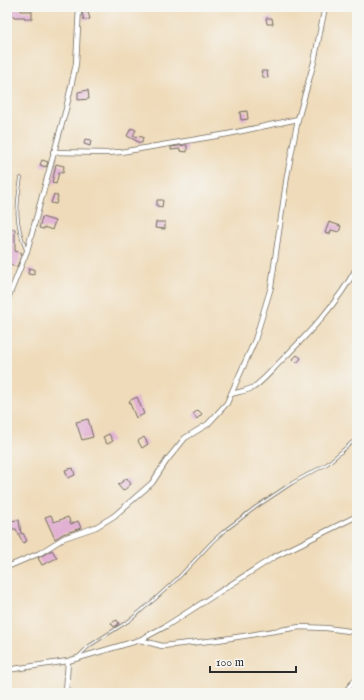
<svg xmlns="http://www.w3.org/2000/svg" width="364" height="700" font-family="'IM FELL English',serif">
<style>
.building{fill:#e1b0d3}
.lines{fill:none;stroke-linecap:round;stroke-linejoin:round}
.lane-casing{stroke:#70695d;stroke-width:3.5}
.street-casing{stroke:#70695d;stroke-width:6}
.lane{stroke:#fff;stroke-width:2}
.street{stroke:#fff;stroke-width:4.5}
</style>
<rect width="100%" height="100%" fill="#f6f6f2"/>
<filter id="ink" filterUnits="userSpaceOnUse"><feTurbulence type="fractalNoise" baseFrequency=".025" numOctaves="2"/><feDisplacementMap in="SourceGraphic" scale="8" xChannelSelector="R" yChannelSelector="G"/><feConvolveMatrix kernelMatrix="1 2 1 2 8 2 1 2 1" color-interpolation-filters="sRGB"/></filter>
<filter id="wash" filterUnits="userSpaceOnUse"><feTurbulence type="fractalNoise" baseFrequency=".012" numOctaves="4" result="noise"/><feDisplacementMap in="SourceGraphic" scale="16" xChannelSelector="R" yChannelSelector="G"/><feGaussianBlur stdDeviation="0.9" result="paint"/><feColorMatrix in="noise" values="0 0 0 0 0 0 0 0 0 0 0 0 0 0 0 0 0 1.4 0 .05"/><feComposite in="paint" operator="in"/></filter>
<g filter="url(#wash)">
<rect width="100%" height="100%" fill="#efdbba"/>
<g id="blocks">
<g class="building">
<polygon points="21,8 21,11 32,11 32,19 25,19 25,17 14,17 14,16 7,17 7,9"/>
<polygon points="82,12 88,12 90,19 84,20"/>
<polygon points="266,18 272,18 273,24 267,24"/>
<polygon points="261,71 267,71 268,78 263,77"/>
<polygon points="88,90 89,99 78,100 78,92"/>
<polygon points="247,111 248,119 241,120 240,112"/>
<polygon points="131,128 136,130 133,136 143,137 142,143 137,142 137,141 127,136"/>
<polygon points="85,139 91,140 90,146 84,144"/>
<polygon points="185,145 187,145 187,152 180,151 180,149 171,150 171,147"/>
<polygon points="42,160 48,162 46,167 40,165"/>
<polygon points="56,164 64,166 63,173 59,172 56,184 52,183"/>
<polygon points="54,194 58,196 56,204 51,203"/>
<polygon points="157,200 163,200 162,207 157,206"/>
<polygon points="42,217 55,221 52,230 44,227 44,229 39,228"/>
<polygon points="156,222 165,222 165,229 155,228"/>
<polygon points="329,222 341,226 339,232 331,230 330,234 325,233"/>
<polygon points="7,229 15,229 15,251 22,253 17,267 7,263"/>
<polygon points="29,268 34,269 34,275 28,274"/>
<polygon points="297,355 301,358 297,363 293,359"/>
<polygon points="137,397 144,414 136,418 129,401"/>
<polygon points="198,410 202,414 197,419 193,414"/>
<polygon points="88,419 93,437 82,440 76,422"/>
<polygon points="109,434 113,441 107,444 103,437"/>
<polygon points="144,437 148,444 142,448 138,441"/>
<polygon points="73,468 75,475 68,478 65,470"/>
<polygon points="127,478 131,484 123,491 118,485"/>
<polygon points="51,515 54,522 68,517 71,524 78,521 81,528 63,534 55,539 45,517"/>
<polygon points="19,520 21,534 23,533 27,541 23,543 16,529 7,529 7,521"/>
<polygon points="52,550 57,558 42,565 38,558"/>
<polygon points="117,620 119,624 114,627 111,623"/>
</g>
</g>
</g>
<g filter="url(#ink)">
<use href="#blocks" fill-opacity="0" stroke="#70695d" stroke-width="1"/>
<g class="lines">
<defs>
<g id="lane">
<path d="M 21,178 C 16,207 15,222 26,250"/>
<polyline points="78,657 89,646 130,620 155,599 179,577 212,542 224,531 256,507 292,483 327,464 357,438"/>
</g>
<g id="street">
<polyline points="53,152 106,153 121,152 228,134 298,119"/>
<polyline points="7,301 27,251 66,109 76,64 79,7"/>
<path d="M 231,394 C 238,392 247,391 254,387 C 264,380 272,370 280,362 C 309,333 338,303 357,267"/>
<polyline points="7,567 40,553 64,538 96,527 114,516 152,483 167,460 185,438 208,424 227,403 255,340 271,287 287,176 298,119 314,62 325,7"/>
<polyline points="140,640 162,646 218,640 300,627 326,628 357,632"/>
<polyline points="7,670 68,661 140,640 166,626 274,557 357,516"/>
<polyline points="66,693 68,661"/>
<polyline points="344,693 357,678"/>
</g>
</defs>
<use href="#lane" class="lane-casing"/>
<use href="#street" class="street-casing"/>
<use href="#lane" class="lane"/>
<use href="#street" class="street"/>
</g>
</g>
<rect width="364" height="700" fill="none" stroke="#f6f6f2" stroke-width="24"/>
<path d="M210 666v6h86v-6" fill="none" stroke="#2b2b2b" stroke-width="2"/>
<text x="216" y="666" font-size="12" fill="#2b2b2b" stroke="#f6f6f2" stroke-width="3" paint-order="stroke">100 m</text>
</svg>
